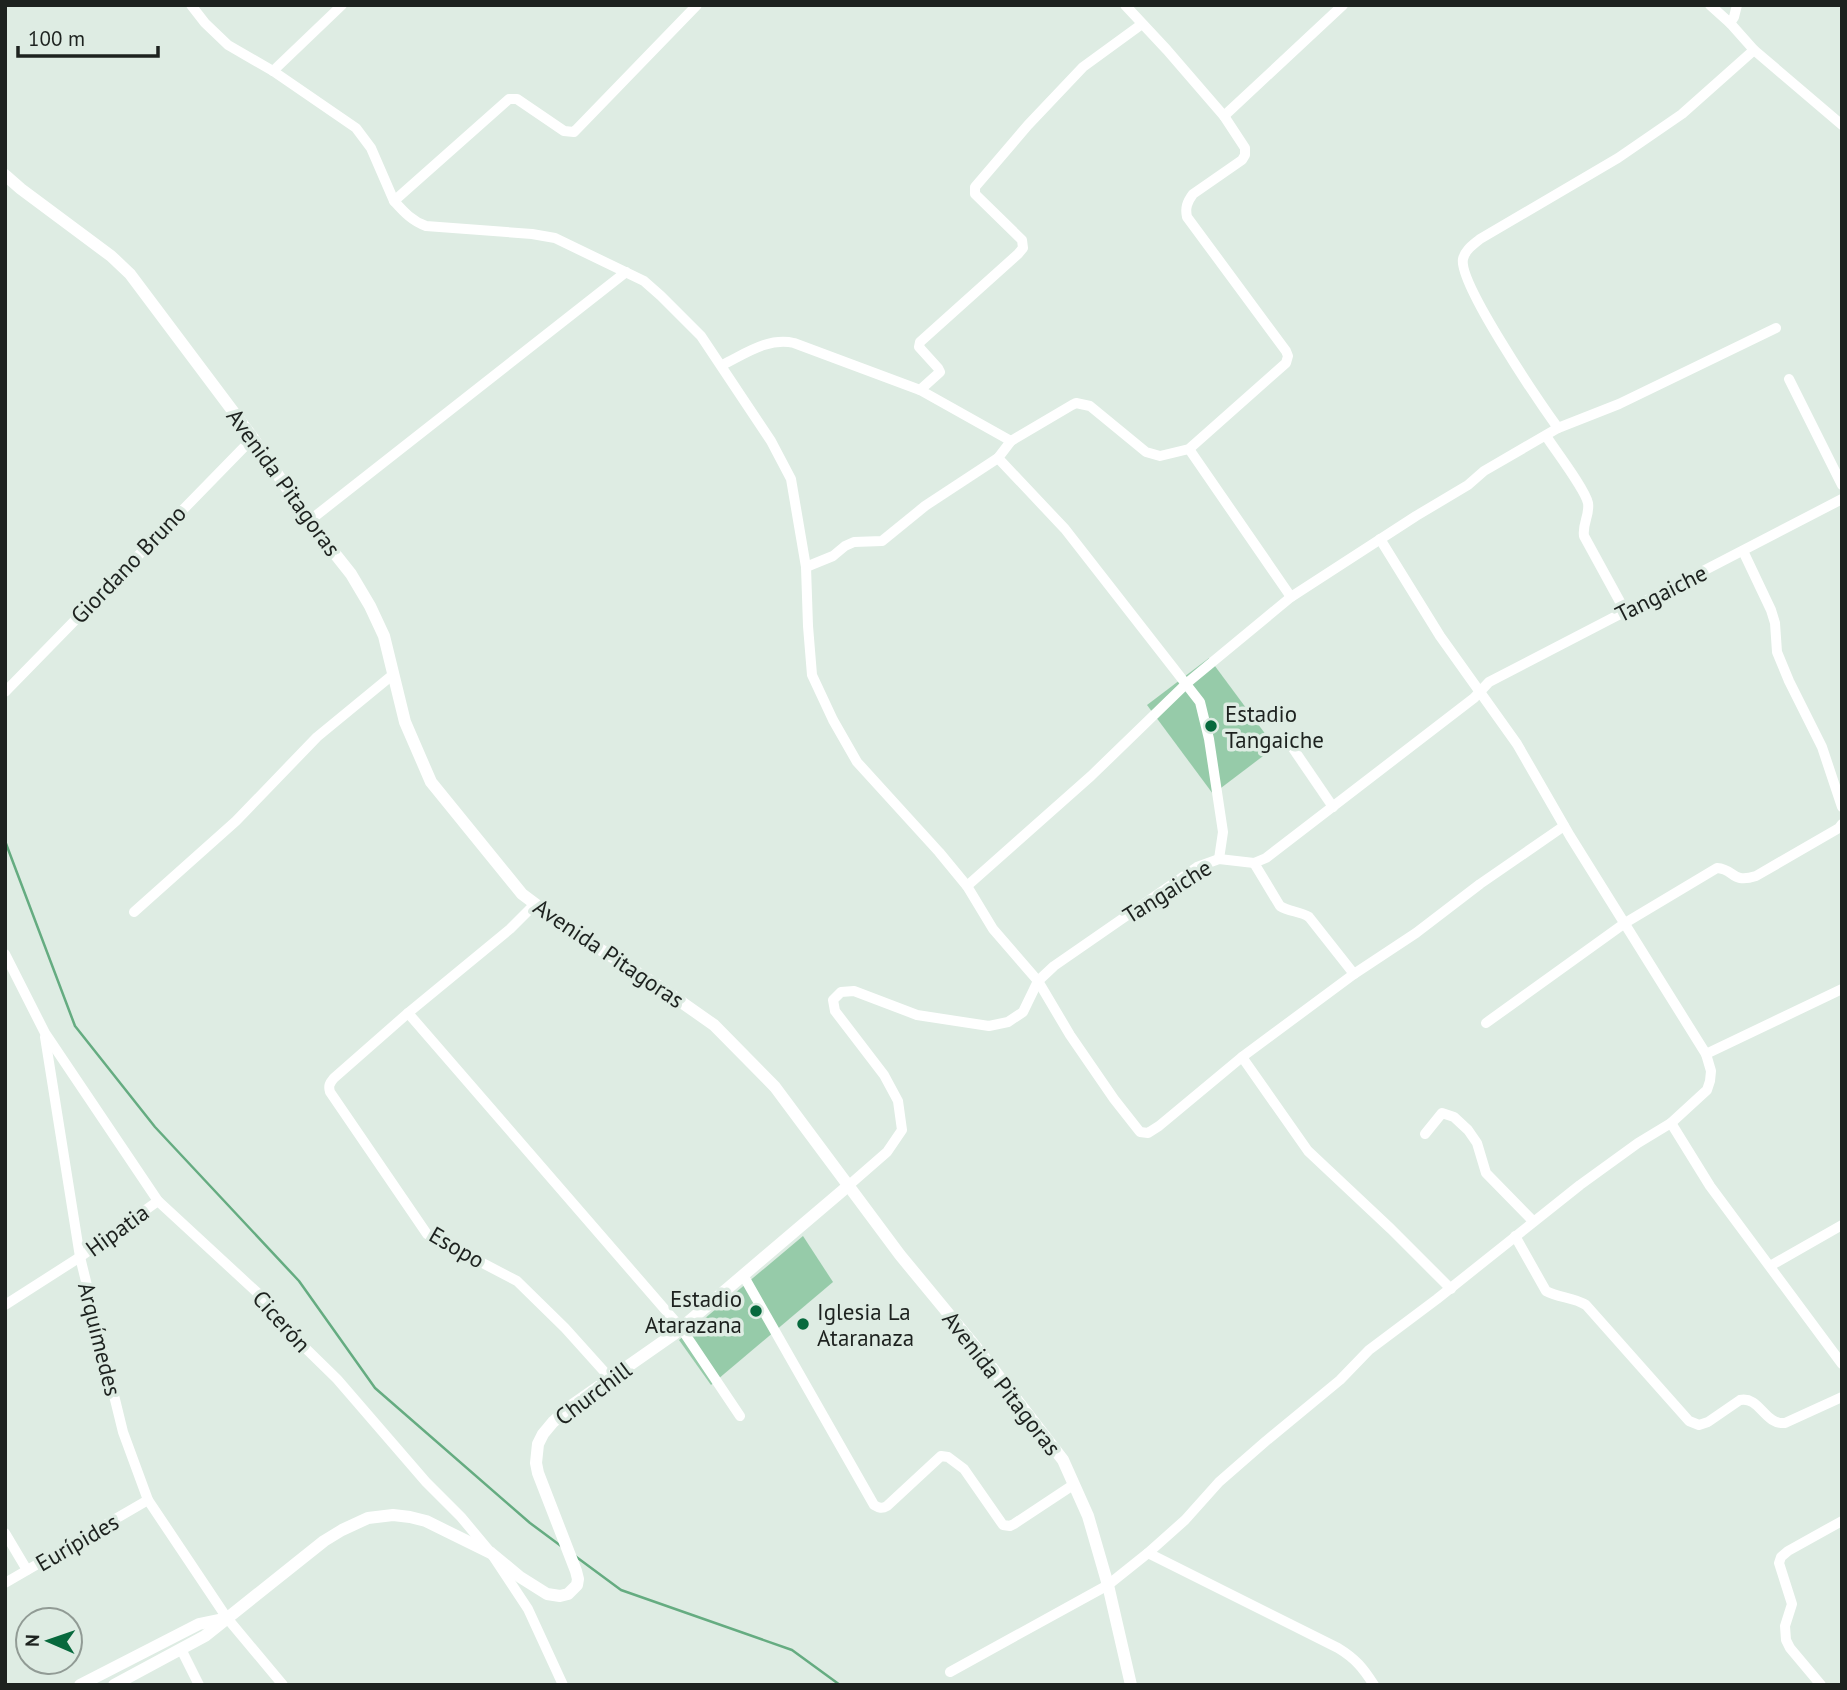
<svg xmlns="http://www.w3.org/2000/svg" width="1847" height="1690" font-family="'PT Sans',sans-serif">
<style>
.pitch{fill:#96cba9}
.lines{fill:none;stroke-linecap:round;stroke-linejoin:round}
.stream{stroke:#65ac81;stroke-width:2.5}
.minor{stroke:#fff;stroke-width:10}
.major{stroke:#fff;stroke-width:12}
.poi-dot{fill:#07693d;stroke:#deece3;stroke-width:2.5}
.labels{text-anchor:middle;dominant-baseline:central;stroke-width:7;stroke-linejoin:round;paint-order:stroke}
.street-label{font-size:23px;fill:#1d221f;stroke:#deece3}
.poi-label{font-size:23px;fill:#1d221f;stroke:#deece3;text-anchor:start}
</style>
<rect width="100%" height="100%" fill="#deece3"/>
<g class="pitch">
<polygon points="1209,658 1275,747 1213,794 1147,705"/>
<polygon points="803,1236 833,1282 711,1385 679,1340"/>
</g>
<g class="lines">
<g class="stream">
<polyline points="5,841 75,1026 155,1127 299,1281 375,1388 530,1523 561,1546"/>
<polyline points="575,1556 621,1590 792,1650 840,1685"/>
</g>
<g class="minor">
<polyline points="191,5 205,23 228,45 273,71 356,128 371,148 394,201"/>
<path d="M 697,5 L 574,132 L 564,131 L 517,99 L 509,99 L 394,201 C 404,212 412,221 426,226 L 532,234 L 555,238 L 644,281 L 661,296 L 701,336 L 771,441 L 791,479 L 806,567 L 808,626 L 812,675 L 833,720 L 857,762 L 939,852 L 967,886 L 993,929 L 1038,981 L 1070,1035 L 1114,1099 L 1140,1132 L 1148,1133 L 1159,1126 L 1242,1057 L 1354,974 L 1416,933 L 1480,884 L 1564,826"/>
<polyline points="1710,5 1730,23 1754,50 1842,125"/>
<polyline points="1730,23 1734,17 1737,5"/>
<polyline points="273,71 342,5"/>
<polyline points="1224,116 1343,5"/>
<path d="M 722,365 C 745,354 768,337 794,343 L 920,390 L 1011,441 L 1072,405 L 1076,403 L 1090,406 L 1146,452 L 1160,456 L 1189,449 L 1286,363 L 1288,356 L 1286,351 L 1187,217 C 1185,208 1187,202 1193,194 L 1242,160 L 1245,155 L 1245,148 L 1224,116 L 1167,50 L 1125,5"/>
<polyline points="1789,379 1842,485"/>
<polyline points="920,390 940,372 938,368 919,347 920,342 1018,254 1023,248 1022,240 975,194 975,187 1028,125 1083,67 1142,24"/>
<polyline points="1558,428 1619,404 1776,328"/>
<path d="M 1546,436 C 1555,450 1585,489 1588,503 C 1590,515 1582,524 1584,536 L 1625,611"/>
<polyline points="1011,441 998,458 1065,529 1200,702 1209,739 1223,832 1219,859"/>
<polyline points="1189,449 1291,597"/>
<polyline points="309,521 626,272"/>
<polyline points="1743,551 1771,610 1775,623 1777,652 1789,681 1822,747 1842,807"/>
<polyline points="806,567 833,556 845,546 854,542 882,541 925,506 998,458"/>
<polyline points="5,692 253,438"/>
<polyline points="1290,744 1333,807"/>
<path d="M 1254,863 L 1280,906 C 1289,912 1300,911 1309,917 L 1354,974"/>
<path d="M 967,886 L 1091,776 L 1187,683 L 1291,597 L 1416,516 L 1468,485 L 1484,471 L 1558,428 C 1540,403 1458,283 1463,259 C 1465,250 1473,245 1480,239 L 1618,158 L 1682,114 L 1754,50"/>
<path d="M 535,904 L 510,929 L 408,1013 L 334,1078 C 330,1083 328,1085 330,1092 L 427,1234 L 517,1281 L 565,1328 L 610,1378"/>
<polyline points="134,912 236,821 317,737 390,677 394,675"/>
<polyline points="5,954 45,1033 158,1201 262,1297 293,1336 337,1379 426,1482 461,1517 491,1553 528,1609 563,1685"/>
<polyline points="408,1013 681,1328 740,1416"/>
<path d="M 1486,1023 L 1625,923 L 1717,868 C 1735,869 1731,884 1756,876 L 1839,828 L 1842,824"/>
<polyline points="45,1037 80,1257 123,1432 148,1500 227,1618 283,1685"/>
<polyline points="1706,1054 1842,989"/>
<polyline points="1242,1057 1308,1151 1391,1229 1451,1289"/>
<polyline points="1671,1123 1710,1186 1842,1364"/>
<polyline points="1425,1134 1442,1113 1454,1117 1468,1130 1477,1143 1486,1173 1533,1221"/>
<polyline points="848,1186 887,1152 902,1130 898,1101 884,1075 835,1011 833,1000 841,992 854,991 917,1015 989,1026 1008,1022 1023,1012 1038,981 1054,966 1197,867 1219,859 1254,863 1266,858 1474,698 1489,682 1842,499"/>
<path d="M 1515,1236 L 1546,1291 C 1559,1298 1574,1297 1586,1305 L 1689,1421 L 1699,1425 L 1708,1422 L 1740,1400 C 1760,1396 1764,1425 1785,1423 L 1842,1397"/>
<polyline points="1770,1266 1842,1225"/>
<path d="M 743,1275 L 874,1505 C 879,1508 882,1509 887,1506 L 941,1456 L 948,1457 L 964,1469 L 1003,1525 L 1010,1526 L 1014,1524 L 1073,1485"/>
<polyline points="5,1305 80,1257 158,1201"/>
<polyline points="5,1533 27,1570"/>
<path d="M 1148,1553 L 1338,1648 C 1356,1659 1363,1668 1374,1685"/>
<polyline points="5,1583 148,1500"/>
<polyline points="181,1649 199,1685"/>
<polyline points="950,1672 1108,1585 1148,1553 1185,1520 1219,1482 1266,1441 1340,1380 1369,1350 1437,1299 1580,1185 1638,1143 1671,1123 1707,1090 1710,1081 1711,1071 1706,1054 1570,836 1517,744 1440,636 1380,539"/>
<polyline points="1821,1685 1790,1648 1786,1640 1785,1626 1792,1604 1779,1563 1781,1557 1788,1551 1842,1521"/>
</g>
<g class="major">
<polyline points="5,175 21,189 111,256 130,274 253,438 309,521 351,574 370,606 384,636 405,722 431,782 522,894 574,933 657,985 714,1025 775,1087 900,1255 980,1352 1063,1460 1088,1516 1108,1585 1131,1685"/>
<polyline points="80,1685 199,1624 223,1619"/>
<polyline points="114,1685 205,1636 324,1541 342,1530 368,1518 393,1515 410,1517 426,1521 491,1553 520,1577 547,1594 560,1596 568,1594 577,1585 578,1579 576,1571 538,1473 536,1463 538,1444 543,1434 553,1422 571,1406 674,1334 848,1186"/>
</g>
</g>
<g class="poi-dot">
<circle cx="1211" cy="726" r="7"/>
<circle cx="756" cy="1311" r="7"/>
<circle cx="803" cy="1324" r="7"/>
</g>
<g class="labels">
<g class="street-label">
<text transform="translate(284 482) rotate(54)">Avenida Pitagoras</text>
<text transform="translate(128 564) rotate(-46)">Giordano Bruno</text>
<text transform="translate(1661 593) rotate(-27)">Tangaiche</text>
<text transform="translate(1167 891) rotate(-32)">Tangaiche</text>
<text transform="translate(609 953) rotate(34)">Avenida Pitagoras</text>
<text transform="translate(117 1230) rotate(-36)">Hipatia</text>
<text transform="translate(457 1247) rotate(30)">Esopo</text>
<text transform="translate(282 1321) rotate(48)">Cicerón</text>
<text transform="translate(100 1339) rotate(76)">Arquímedes</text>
<text transform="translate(1002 1383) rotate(52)">Avenida Pitagoras</text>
<text transform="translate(593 1393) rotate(-37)">Churchill</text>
<text transform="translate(77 1542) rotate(-30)">Eurípides</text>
</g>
<g class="poi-label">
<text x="1225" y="713">Estadio<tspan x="1225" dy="26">Tangaiche</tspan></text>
<text x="742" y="1298" text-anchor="end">Estadio<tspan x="742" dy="26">Atarazana</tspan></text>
<text x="817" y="1311">Iglesia La<tspan x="817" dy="26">Ataranaza</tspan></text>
</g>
</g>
<rect width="1847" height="1690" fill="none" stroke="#1d221f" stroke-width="14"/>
<g transform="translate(49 1641) rotate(272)"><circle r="33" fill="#deece3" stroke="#919b95" stroke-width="2"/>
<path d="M0-5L12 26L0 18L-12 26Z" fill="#07693d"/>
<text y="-10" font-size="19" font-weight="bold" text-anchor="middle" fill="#1d221f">N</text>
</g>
<path d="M18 46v10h140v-10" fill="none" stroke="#1d221f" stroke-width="3.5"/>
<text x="28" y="46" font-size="21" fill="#1d221f" stroke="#deece3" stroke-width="5" paint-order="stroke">100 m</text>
</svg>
